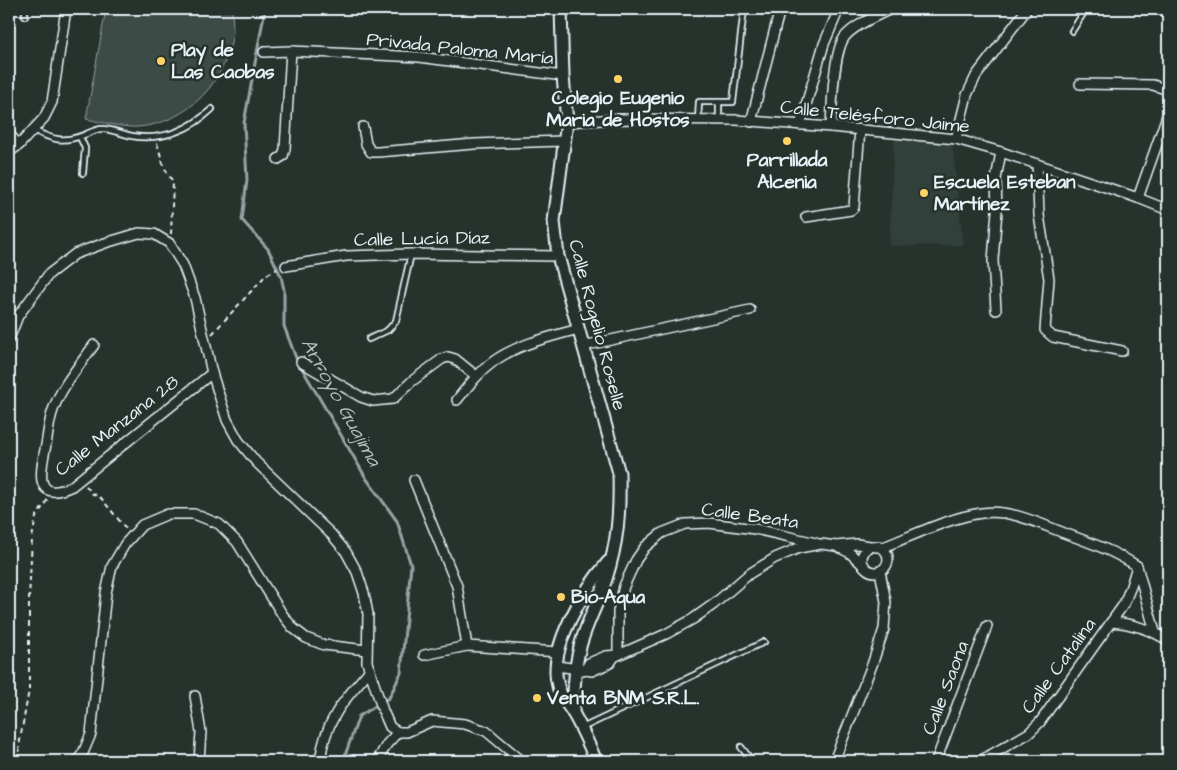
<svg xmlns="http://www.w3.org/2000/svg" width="1177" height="770" font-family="'Architects Daughter',sans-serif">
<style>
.built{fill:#333f3a}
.green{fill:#3e4b47;stroke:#939ea0}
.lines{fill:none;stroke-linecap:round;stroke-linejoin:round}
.stream{stroke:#98a3a5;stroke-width:3}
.service-casing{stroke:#e8f1f8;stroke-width:8}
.minor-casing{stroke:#e8f1f8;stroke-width:12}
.tertiary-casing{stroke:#e8f1f8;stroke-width:15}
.path{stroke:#e8f1f8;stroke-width:2;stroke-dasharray:5 4;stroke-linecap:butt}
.service{stroke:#26332d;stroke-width:4.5}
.minor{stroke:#26332d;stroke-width:9}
.tertiary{stroke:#26332d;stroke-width:11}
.poi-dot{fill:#ffd166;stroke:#26332d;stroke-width:2}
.labels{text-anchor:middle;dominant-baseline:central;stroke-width:5;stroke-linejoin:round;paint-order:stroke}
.street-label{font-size:19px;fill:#e8f1f8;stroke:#26332d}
.poi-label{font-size:19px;font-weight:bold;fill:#e8f1f8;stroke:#26332d;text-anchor:start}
.water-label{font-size:20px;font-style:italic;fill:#b3bdc0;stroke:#26332d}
</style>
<rect width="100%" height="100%" fill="#26332d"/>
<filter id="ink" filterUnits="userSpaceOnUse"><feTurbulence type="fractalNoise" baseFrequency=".02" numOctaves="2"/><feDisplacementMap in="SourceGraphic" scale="10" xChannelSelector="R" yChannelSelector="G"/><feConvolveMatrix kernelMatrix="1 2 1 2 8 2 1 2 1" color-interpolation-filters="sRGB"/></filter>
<g filter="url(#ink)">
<polygon class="built" points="894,137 952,142 963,245 889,246"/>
<path class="green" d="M 106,9 L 232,9 C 232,16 233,24 233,32 C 227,80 189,123 138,127 C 122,128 102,122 86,119 Z"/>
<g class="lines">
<polyline class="stream" points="265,9 244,123 247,180 242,220 268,249 281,276 284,290 284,326 296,358 366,478 397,521 411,565 401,673 389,698 359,716 343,761"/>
<defs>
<g id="service">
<polyline points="25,9 25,16"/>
<polyline points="1072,31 1086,9"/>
<polyline points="698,120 699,102 733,102 744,9"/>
<polyline points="719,120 719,102"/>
<path d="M 33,130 C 53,140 63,143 84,135 C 89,133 96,129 102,129 C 112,129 122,134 132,136 C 162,141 190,130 212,109"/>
<polyline points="80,137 85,148 83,173"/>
<polyline points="369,339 388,330 396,321 411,254"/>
<polyline points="582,728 764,642"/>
<polyline points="741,747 749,757 750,761"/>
</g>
<g id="minor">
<polyline points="1163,9 1168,11"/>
<polyline points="264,52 291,51 419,57 563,76"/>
<polyline points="1080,84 1153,85 1168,90"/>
<polyline points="567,122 620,119 736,120 831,127 956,139 1001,152 1138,198 1168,210"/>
<polyline points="751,122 780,9"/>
<polyline points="800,125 824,44 839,9"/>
<polyline points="363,127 366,144 371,152 378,152 474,144 563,141"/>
<path d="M 831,127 C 832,106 833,55 844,38 C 852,26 878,15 891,9"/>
<polyline points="9,134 19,145"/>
<polyline points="956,139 967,95 976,76 1027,9"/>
<polyline points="9,152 19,145 44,118 52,102 66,9"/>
<polyline points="278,159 283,156 285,149 291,51"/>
<polyline points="1037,164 1039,215 1049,279 1045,330 1053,337 1122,351"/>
<polyline points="1138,198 1168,113"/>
<polyline points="806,217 851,210 854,207 860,129"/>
<polyline points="286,266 346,256 411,254 558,256"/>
<polyline points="996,310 993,260 997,211 996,179 1001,152"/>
<polyline points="9,339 18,316 49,274 75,254 105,243 139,233 154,234 169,243 183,265 195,298 212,373 227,420 238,440 256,462 332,535 346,552 357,572 364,593 368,614 367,662 383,711 390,727 398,732 407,732 432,721 465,724 486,731 522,761"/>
<path d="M 94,345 C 79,366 61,387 53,410 C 49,421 48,434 46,445 C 41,468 32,505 72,486 L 212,373"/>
<polyline points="583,346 750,310"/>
<polyline points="301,362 361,397 373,401 393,399 412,381 442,359 448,357 455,359 476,376"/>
<path d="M 457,400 C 468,386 479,372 494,361 C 518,344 550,337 578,329"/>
<polyline points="414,480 457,586 467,646 559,652"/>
<polyline points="836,546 850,553 864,566"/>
<circle cx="875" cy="559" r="13"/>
<path d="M 881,548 C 912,536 950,517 982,513 C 1010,509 1038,523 1064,533 C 1089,542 1114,551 1137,566"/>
<polyline points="1137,566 1155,632"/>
<path d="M 1111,622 C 1132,623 1151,630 1168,640"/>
<polyline points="424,655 467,646"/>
<polyline points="618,655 618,612 624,586 636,560 645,547 662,533 685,524 709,523 755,529 816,543"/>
<polyline points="557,666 592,671 610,663 615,656"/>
<polyline points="585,670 589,663 606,656 618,655 666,634 693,619 714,604 749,574 775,558 799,548 821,544 836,546 857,544 877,547"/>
<polyline points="195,696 201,732 199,761"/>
<polyline points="77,761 83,753 91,734 106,593 112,566 125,544 142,525 168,514 194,514 219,524 237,542 282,614 293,628 306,638 324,645 366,650"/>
<path d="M 320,761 C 325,720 344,700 370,670"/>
<polyline points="377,761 387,744 398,732"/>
<polyline points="834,761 872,665 884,629 886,602 880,571"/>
<polyline points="936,761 987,626"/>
<polyline points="980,761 1029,733 1040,722 1124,604 1131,586 1137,566"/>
</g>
<g id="tertiary">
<path d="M 561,9 L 563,76 L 567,122 L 554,221 L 558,256 L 619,473 C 620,512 618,542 606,579 C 598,604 584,627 579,651 C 574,671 574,692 573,713"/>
<path d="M 596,761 C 589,745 582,728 573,713 C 568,704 560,697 558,686 C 547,648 584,590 608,562"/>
</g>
</defs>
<use href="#service" class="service-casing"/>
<use href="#minor" class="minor-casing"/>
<use href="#tertiary" class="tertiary-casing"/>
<g class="path">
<polyline points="157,143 164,167 173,182 171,234"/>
<polyline points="212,334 266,275 277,269"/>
<polyline points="86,486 93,494 101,498 127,530"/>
<polyline points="18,761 20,740 29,690 29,599 32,538 36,517 48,499"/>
</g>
<use href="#service" class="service"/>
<use href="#minor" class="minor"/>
<use href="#tertiary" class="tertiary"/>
</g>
</g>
<g class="poi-dot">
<circle cx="161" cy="61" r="5"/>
<circle cx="618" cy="79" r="5"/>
<circle cx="787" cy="141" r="5"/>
<circle cx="924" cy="193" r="5"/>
<circle cx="561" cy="597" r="5"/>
<circle cx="537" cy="698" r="5"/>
</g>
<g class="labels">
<g class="street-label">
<text transform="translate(460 49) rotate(6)">Privada Paloma María</text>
<text transform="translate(875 117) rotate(6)">Calle Telésforo Jaime</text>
<text transform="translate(422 239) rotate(-1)">Calle Lucía Díaz</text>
<text transform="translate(597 325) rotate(75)">Calle Rogelio Roselle</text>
<text transform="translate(117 426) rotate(-38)">Calle Manzana 28</text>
<text transform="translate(750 516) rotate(8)">Calle Beata</text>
<text transform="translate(1059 666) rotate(-54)">Calle Catalina</text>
<text transform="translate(946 688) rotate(-69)">Calle Saona</text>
</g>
<g class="poi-label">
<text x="171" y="50">Play de<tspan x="171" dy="22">Las Caobas</tspan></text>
<text x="618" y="98" text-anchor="middle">Colegio Eugenio<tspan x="618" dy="22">Maria de Hostos</tspan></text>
<text x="787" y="160" text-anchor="middle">Parrillada<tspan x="787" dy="22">Alcenia</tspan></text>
<text x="934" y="182">Escuela Esteban<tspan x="934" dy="22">Martínez</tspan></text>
<text x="571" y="597">Bio-Aqua</text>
<text x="547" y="698">Venta BNM S.R.L.</text>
</g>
<g class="water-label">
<text transform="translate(341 402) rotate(61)">Arroyo Guajima</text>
</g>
</g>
<rect width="1177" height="770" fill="none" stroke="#26332d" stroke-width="30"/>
<rect x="15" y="15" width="1147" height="740" fill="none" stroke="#e8f1f8" stroke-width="2" filter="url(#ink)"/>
</svg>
